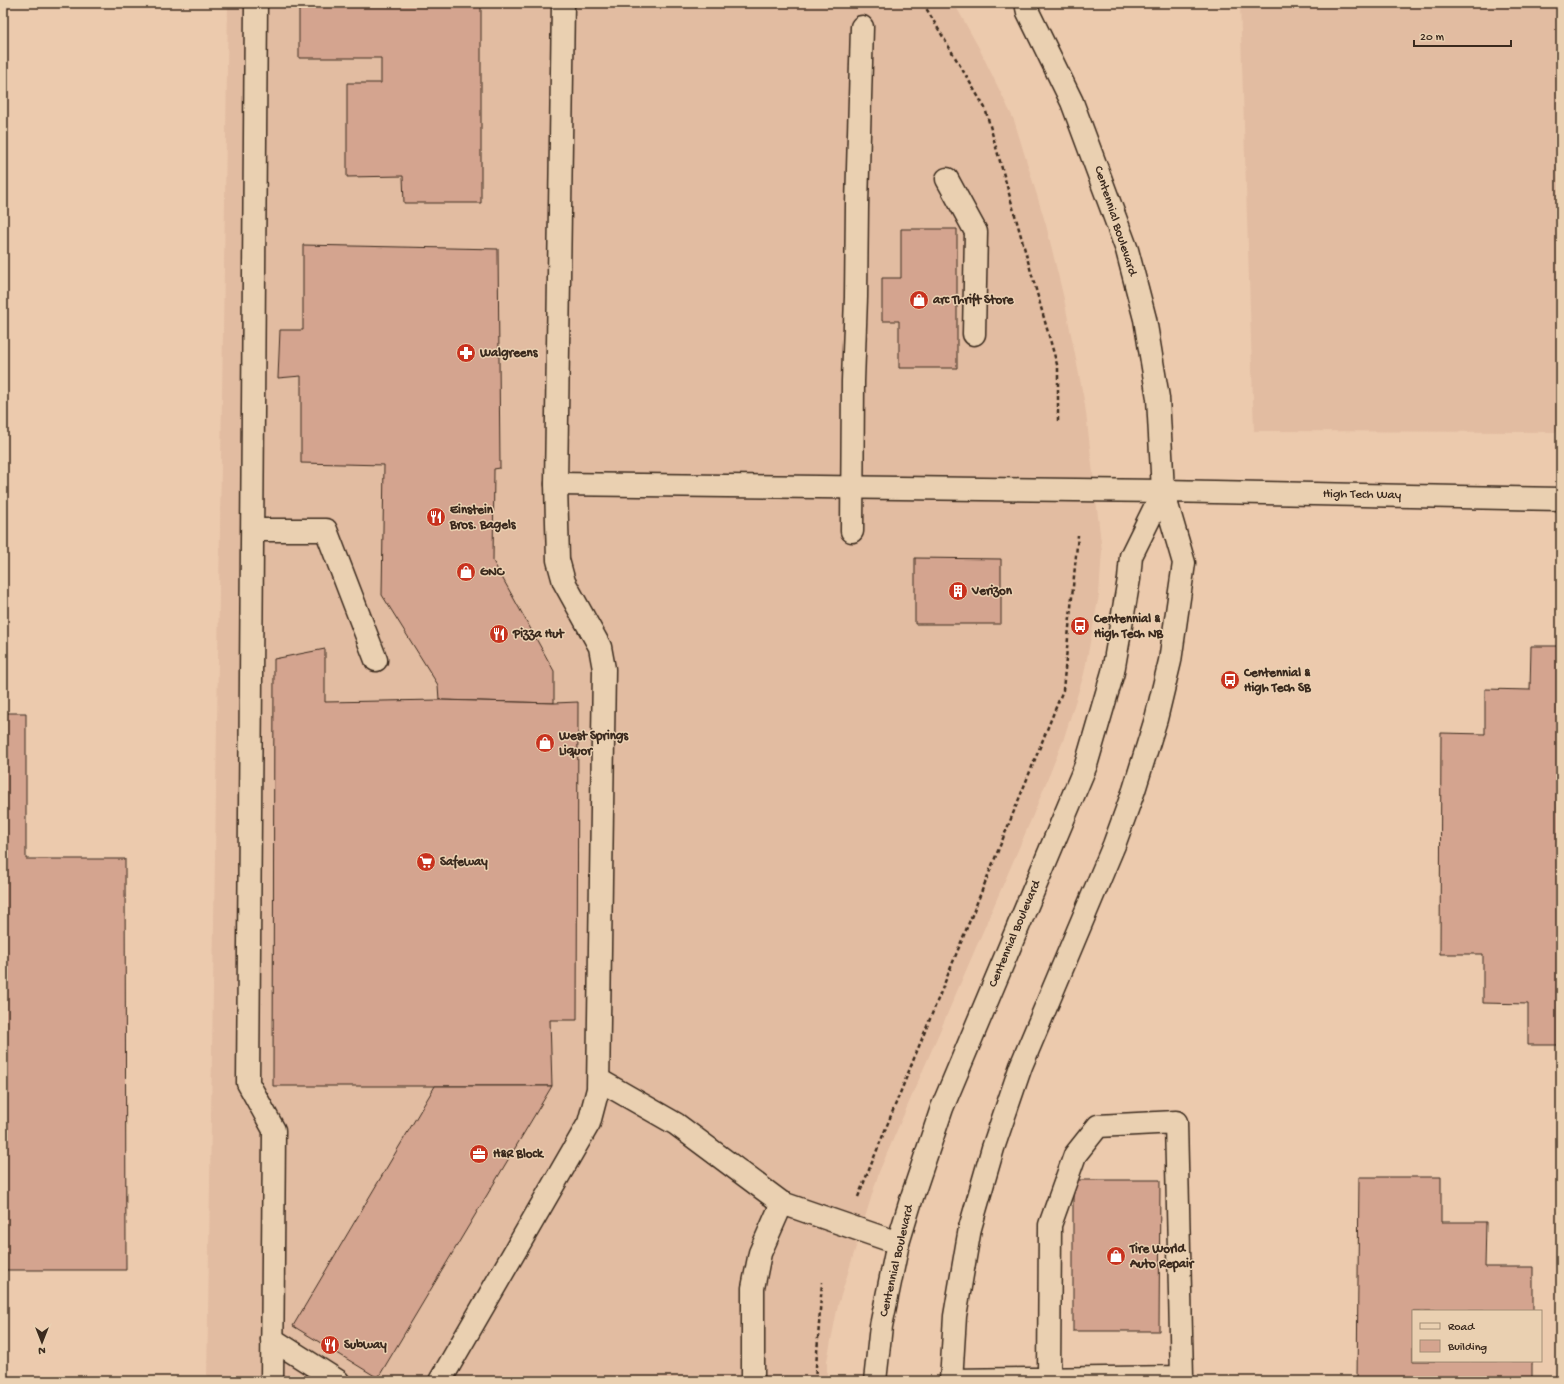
<svg xmlns="http://www.w3.org/2000/svg" width="1564" height="1384" font-family="'Gochi Hand',sans-serif">
<style>
.built{fill:#e2bca1}
.building{fill:#d4a48f;stroke:#3b2a1e}
.lines{fill:none;stroke-linecap:round;stroke-linejoin:round}
.minor-casing{stroke:#3b2a1e;stroke-width:25}
.major-casing{stroke:#3b2a1e;stroke-width:25}
.path{stroke:#3b2a1e;stroke-width:2.5;stroke-dasharray:4 3;stroke-linecap:butt}
.minor{stroke:#ead0b1;stroke-width:22}
.major{stroke:#ead0b1;stroke-width:22}
.labels{text-anchor:middle;dominant-baseline:central;stroke-width:3;stroke-linejoin:round;paint-order:stroke}
.street-label{font-size:13px;fill:#3b2a1e;stroke:#ead0b1}
.poi-label{font-size:13px;font-weight:bold;fill:#3b2a1e;stroke:#ead0b1;text-anchor:start}
</style>
<rect width="100%" height="100%" fill="#eccaad"/>
<filter id="ink" filterUnits="userSpaceOnUse"><feTurbulence type="fractalNoise" baseFrequency=".025" numOctaves="2"/><feDisplacementMap in="SourceGraphic" scale="8" xChannelSelector="R" yChannelSelector="G"/><feConvolveMatrix kernelMatrix="1 2 1 2 8 2 1 2 1" color-interpolation-filters="sRGB"/></filter>
<g filter="url(#ink)">
<g class="built">
<polygon points="228,3 954,3 979,48 1014,120 1046,225 1064,299 1085,405 1102,551 1099,595 1084,674 1063,741 1031,820 879,1172 838,1305 827,1361 827,1381 207,1381"/>
<polygon points="1240,3 1561,3 1561,432 1254,431"/>
</g>
<g class="building">
<polygon points="299,3 481,3 481,203 404,203 403,176 347,177 347,83 381,83 381,58 299,58"/>
<polygon points="901,229 957,229 957,368 899,368 899,321 882,321 882,278 901,278"/>
<polygon points="303,245 498,249 500,468 494,469 493,561 554,671 554,703 439,700 438,685 382,595 384,465 301,463 301,376 278,378 280,330 303,330"/>
<polygon points="915,558 1001,559 1001,624 915,624"/>
<polygon points="1531,646 1561,646 1561,1045 1528,1045 1528,1004 1483,1003 1483,954 1440,954 1441,733 1485,734 1485,689 1530,690"/>
<polygon points="325,649 325,702 439,700 554,703 578,702 577,1020 550,1020 552,1086 273,1086 274,659"/>
<polygon points="3,713 26,713 26,859 125,859 126,1270 3,1270"/>
<polygon points="435,1086 552,1086 378,1378 293,1326"/>
<polygon points="1359,1177 1441,1177 1441,1222 1486,1222 1485,1267 1533,1267 1533,1311 1413,1311 1413,1361 1532,1361 1532,1381 1357,1381"/>
<polygon points="1073,1180 1160,1180 1159,1331 1073,1331"/>
</g>
<g class="lines">
<defs>
<g id="minor">
<polyline points="256,3 248,1083 274,1130 272,1381"/>
<polyline points="947,179 976,232 974,334"/>
<polyline points="556,484 1163,491 1561,499"/>
<polyline points="253,530 326,530 376,660"/>
<polyline points="852,531 853,381 856,297 857,205 862,27"/>
<polyline points="599,1080 676,1124 782,1203 898,1243"/>
<polyline points="272,1339 338,1381"/>
<polyline points="951,1380 1182,1377 1176,1122 1098,1126 1075,1155 1050,1225 1049,1379 1049,1381"/>
<polyline points="440,1381 589,1123 598,1089 604,669 600,647 564,582 558,560 556,484 563,3"/>
<polyline points="753,1381 753,1288 760,1253 782,1203"/>
</g>
<g id="major">
<polyline points="875,1381 881,1326 898,1243 912,1197 942,1108 1086,765 1113,672 1129,579 1131,556 1163,491"/>
<polyline points="951,1381 955,1316 970,1228 993,1148 1021,1066 1114,845 1134,790 1156,719 1170,661 1184,563 1163,491 1158,398 1145,319 1127,250 1072,102 1028,12 1026,3"/>
</g>
</defs>
<use href="#minor" class="minor-casing"/>
<use href="#major" class="major-casing"/>
<g class="path">
<polyline points="923,3 985,108 1058,368 1058,424"/>
<polyline points="858,1197 1063,690 1078,535"/>
<polyline points="815,1381 822,1282"/>
</g>
<use href="#minor" class="minor"/>
<use href="#major" class="major"/>
</g>
</g>
<defs>
<symbol id="shop-disc" viewBox="-11 -11 22 22"><circle r="9.5" fill="#c8321e" stroke="#ead0b1"/><path d="M-5-2.5h2.3a2.7 3.5 0 0 1 5.4 0H5L5.5 6h-11ZM-1.5-2.5h3a1.5 2.3 0 0 0-3 0Z" fill="#fff"/></symbol>
<symbol id="pharmacy-disc" viewBox="-11 -11 22 22"><circle r="9.5" fill="#c8321e" stroke="#ead0b1"/><path d="M-2-6h4v4h4v4h-4v4h-4v-4h-4v-4h4Z" fill="#fff"/></symbol>
<symbol id="restaurant-disc" viewBox="-11 -11 22 22"><circle r="9.5" fill="#c8321e" stroke="#ead0b1"/><path d="M-5-6h1v4h1v-4h1v4h1v-4h1v5L-1.5 .5V6h-2V.5L-5-1ZM5-6V6H3V1.5H1.5Q1.5-4 5-6Z" fill="#fff"/></symbol>
<symbol id="building-disc" viewBox="-11 -11 22 22"><circle r="9.5" fill="#c8321e" stroke="#ead0b1"/><path d="M-4-6H4V6H1V3H-1V6H-4ZM-2.5-4.3h1.7v1.8h-1.7ZM.8-4.3h1.7v1.8H.8ZM-2.5-1h1.7V.8h-1.7ZM.8-1h1.7V.8H.8Z" fill="#fff"/></symbol>
<symbol id="bus-disc" viewBox="-11 -11 22 22"><circle r="9.5" fill="#c8321e" stroke="#ead0b1"/><path d="M-5-6H5V4H4V6H2V4H-2V6H-4V4H-5ZM-3.5-4V0h7V-4ZM-3.5 1.2v1.5H-2V1.2ZM2 1.2v1.5H3.5V1.2Z" fill="#fff"/></symbol>
<symbol id="supermarket-disc" viewBox="-11 -11 22 22"><circle r="9.5" fill="#c8321e" stroke="#ead0b1"/><path d="M-6-5.5h2.5l.6 2H6L4.5 2H-2.5L-4.4-4H-6ZM-1.5 3.2a1.3 1.3 0 1 0 .1 0ZM3 3.2a1.3 1.3 0 1 0 .1 0Z" fill="#fff"/></symbol>
<symbol id="office-disc" viewBox="-11 -11 22 22"><circle r="9.5" fill="#c8321e" stroke="#ead0b1"/><path d="M-6-3h4V-5.5h4V-3h4V5H-6ZM-1-4.5V-3h2v-1.5ZM-6 0V1H6V0Z" fill="#fff"/></symbol>
</defs>
<g fill-rule="evenodd">
<use href="#shop-disc" x="908" y="289" width="22" height="22"/>
<use href="#pharmacy-disc" x="455" y="342" width="22" height="22"/>
<use href="#restaurant-disc" x="425" y="506" width="22" height="22"/>
<use href="#shop-disc" x="455" y="561" width="22" height="22"/>
<use href="#building-disc" x="947" y="580" width="22" height="22"/>
<use href="#bus-disc" x="1069" y="615" width="22" height="22"/>
<use href="#restaurant-disc" x="488" y="623" width="22" height="22"/>
<use href="#bus-disc" x="1219" y="669" width="22" height="22"/>
<use href="#shop-disc" x="534" y="732" width="22" height="22"/>
<use href="#supermarket-disc" x="415" y="851" width="22" height="22"/>
<use href="#office-disc" x="468" y="1143" width="22" height="22"/>
<use href="#shop-disc" x="1105" y="1245" width="22" height="22"/>
<use href="#restaurant-disc" x="319" y="1334" width="22" height="22"/>
</g>
<g class="labels">
<g class="street-label">
<text transform="translate(1115 221) rotate(72)">Centennial Boulevard</text>
<text transform="translate(1362 495) rotate(1)">High Tech Way</text>
<text transform="translate(1015 934) rotate(-67)">Centennial Boulevard</text>
<text transform="translate(897 1261) rotate(-77)">Centennial Boulevard</text>
</g>
<g class="poi-label">
<text x="933" y="300">arc Thrift Store</text>
<text x="480" y="353">Walgreens</text>
<text x="450" y="510">Einstein<tspan x="450" dy="15">Bros. Bagels</tspan></text>
<text x="480" y="572">GNC</text>
<text x="972" y="591">Verizon</text>
<text x="1094" y="619">Centennial &amp;<tspan x="1094" dy="15">High Tech NB</tspan></text>
<text x="513" y="634">Pizza Hut</text>
<text x="1244" y="673">Centennial &amp;<tspan x="1244" dy="15">High Tech SB</tspan></text>
<text x="559" y="736">West Springs<tspan x="559" dy="15">Liquor</tspan></text>
<text x="440" y="862">Safeway</text>
<text x="493" y="1154">H&amp;R Block</text>
<text x="1130" y="1249">Tire World<tspan x="1130" dy="15">Auto Repair</tspan></text>
<text x="344" y="1345">Subway</text>
</g>
</g>
<rect width="1564" height="1384" fill="none" stroke="#ead0b1" stroke-width="16"/>
<rect x="8" y="8" width="1548" height="1368" fill="none" stroke="#3b2a1e" stroke-width="1.5" filter="url(#ink)"/>
<rect x="1412" y="1310" width="130" height="52" fill="#ead0b1" stroke="#a48e76"/>
<rect x="1420" y="1323" width="20" height="6" fill="#ead0b1" stroke="#a48e76"/>
<text x="1448" y="1330" font-size="12" fill="#3b2a1e">Road</text>
<rect x="1420" y="1340" width="20" height="12" fill="#d4a48f" stroke="#a48e76"/>
<text x="1448" y="1350" font-size="12" fill="#3b2a1e">Building</text>
<g transform="translate(42 1342) rotate(180)" stroke="#ead0b1" stroke-width="3" paint-order="stroke">
<path d="M0-3L7 15L0 10L-7 15Z" fill="#3b2a1e"/>
<text y="-6" font-size="11" font-weight="bold" text-anchor="middle" fill="#3b2a1e">N</text>
</g>
<path d="M1414 40v6h97v-6" fill="none" stroke="#3b2a1e" stroke-width="2"/>
<text x="1420" y="40" font-size="12" fill="#3b2a1e" stroke="#ead0b1" stroke-width="3" paint-order="stroke">20 m</text>
</svg>
